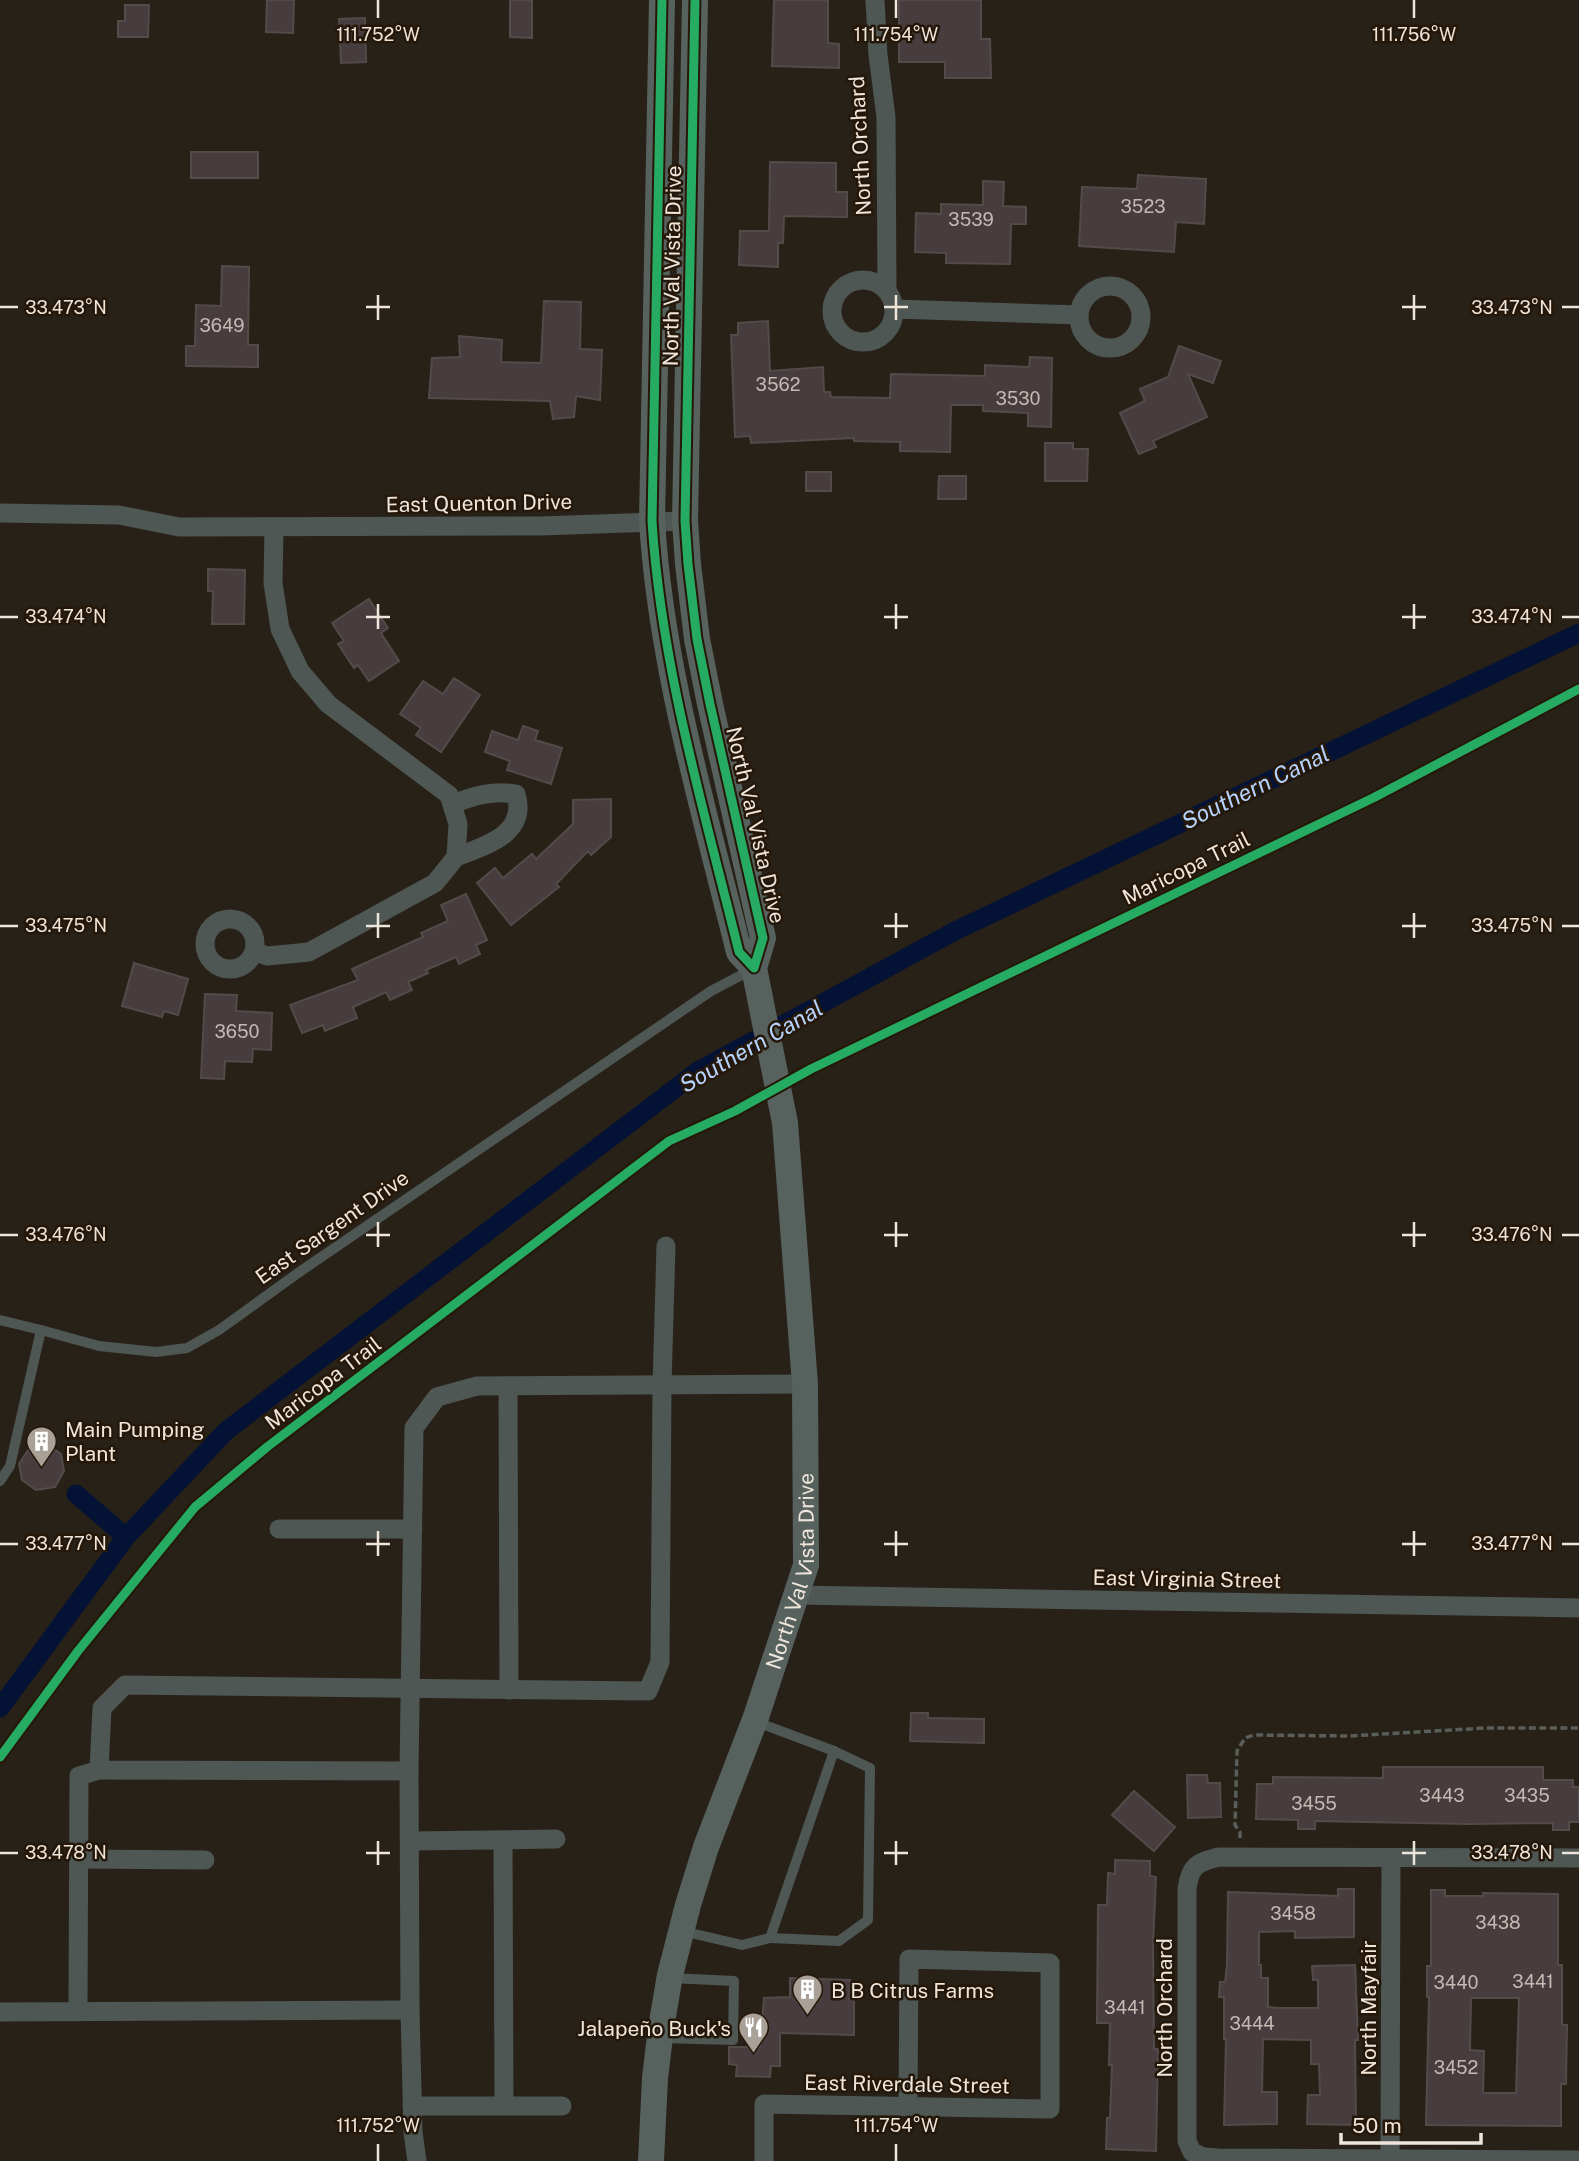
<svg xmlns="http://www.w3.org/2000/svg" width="1579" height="2161" font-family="'Public Sans',sans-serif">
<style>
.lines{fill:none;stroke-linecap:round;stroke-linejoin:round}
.canal{stroke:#041236;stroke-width:19}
.building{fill:#473c3e;stroke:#524b49;stroke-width:2;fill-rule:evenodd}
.path{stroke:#5a5e5a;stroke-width:3.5;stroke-dasharray:7 3.5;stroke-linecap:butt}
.service{stroke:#4e5754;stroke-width:10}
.minor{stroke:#4e5754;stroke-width:19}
.secondary{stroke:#57625f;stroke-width:26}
.cycleway-casing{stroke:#251809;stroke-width:13}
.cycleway{stroke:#26ab63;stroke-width:9}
.ticks{fill:none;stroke:#eee5db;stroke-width:2.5}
.labels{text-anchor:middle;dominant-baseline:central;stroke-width:5;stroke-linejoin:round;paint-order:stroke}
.number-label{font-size:18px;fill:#c4bbb4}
.street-label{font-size:21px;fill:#eee5db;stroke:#251809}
.poi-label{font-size:21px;fill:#eee5db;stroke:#251809;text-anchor:start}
.water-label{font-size:23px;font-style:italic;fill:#b6d3ff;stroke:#251809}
.ticks-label{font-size:18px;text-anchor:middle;fill:#eee5db;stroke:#251809;stroke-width:5;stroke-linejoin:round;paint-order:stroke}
</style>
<rect width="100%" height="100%" fill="#282118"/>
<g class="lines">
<g class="canal">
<polyline points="76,1494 126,1537"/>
<polyline points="0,1708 126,1537 226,1431 698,1071 955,931 1579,633"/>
</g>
</g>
<g class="building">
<polygon points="267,0 294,0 293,33 266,32"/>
<polygon points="510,0 532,0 532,38 510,37"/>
<polygon points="774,0 828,0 828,43 839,44 839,68 772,66"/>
<polygon points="899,0 981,0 981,39 990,39 991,78 945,78 945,62 899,62"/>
<polygon points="125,5 149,5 148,37 118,37 118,21 125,21"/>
<polygon points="365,18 366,62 341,63 339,19"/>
<rect x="191" y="152" width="67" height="26"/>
<polygon points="770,162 836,163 836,192 847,192 847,217 784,216 783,243 778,243 778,267 739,265 740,231 769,231"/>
<polygon points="1138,175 1206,179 1204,224 1176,222 1174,252 1079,246 1082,187 1137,189"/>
<polygon points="983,181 1004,182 1003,206 1026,207 1026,224 1011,224 1010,264 946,263 946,253 915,252 916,213 941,214 941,204 983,205"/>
<polygon points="222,266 249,267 248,345 258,345 258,367 186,366 186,346 195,346 196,305 221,306"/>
<polygon points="544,301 581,302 580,349 602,350 600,400 576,396 574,417 553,419 550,401 429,398 432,358 460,357 459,336 502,340 501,362 541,363"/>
<polygon points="768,321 770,371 823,367 824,392 830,392 831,397 890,398 891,374 985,376 985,365 1029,367 1030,357 1052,358 1051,427 1028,426 1028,413 983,411 983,405 951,405 950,452 900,451 900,442 854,441 854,438 751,443 750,436 735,437 731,335 738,335 738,323"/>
<polygon points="1179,346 1221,361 1213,383 1188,374 1207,417 1153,441 1156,447 1139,454 1120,413 1145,401 1140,389 1168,377"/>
<polygon points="1045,443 1073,443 1073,449 1088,449 1087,481 1045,481"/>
<rect x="806" y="472" width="25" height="19"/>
<polygon points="939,476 966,476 966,499 938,499"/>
<polygon points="208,569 245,570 244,624 212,624 213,591 208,591"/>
<polygon points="369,599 388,628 381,633 399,661 369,681 358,665 354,668 338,644 344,641 332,623"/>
<polygon points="454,678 480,695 441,752 416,735 421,728 400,714 423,681 443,694"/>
<polygon points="523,726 538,731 535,740 562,748 551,784 507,770 510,761 485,752 492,731 518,740"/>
<polygon points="611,799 611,837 591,855 588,851 556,884 559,887 511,925 477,883 495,868 503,878 532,854 536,859 573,824 573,800"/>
<polygon points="466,894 487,940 476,945 480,954 459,964 456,957 426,970 428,973 408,982 412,990 390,1000 386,992 353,1007 357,1018 325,1031 323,1025 302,1033 290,1005 358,980 352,969 423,937 421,933 448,921 441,905"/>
<polygon points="134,963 188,979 178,1015 164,1011 162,1017 122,1006"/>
<polygon points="205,994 237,995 236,1011 272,1013 271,1050 253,1049 252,1062 225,1061 224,1079 201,1078"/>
<polygon points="48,1445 61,1454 64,1471 55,1487 36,1490 22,1480 19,1464 29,1449"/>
<polygon points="911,1713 928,1713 928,1718 984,1719 984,1743 910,1741"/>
<polygon points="1383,1767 1543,1767 1543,1780 1573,1780 1573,1787 1579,1787 1579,1822 1569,1822 1569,1830 1553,1830 1553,1823 1469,1824 1315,1821 1315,1829 1298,1829 1298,1820 1256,1819 1257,1784 1273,1784 1273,1777 1383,1778"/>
<polygon points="1187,1775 1207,1775 1208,1783 1220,1783 1221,1817 1188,1818"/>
<polygon points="1134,1791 1175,1827 1154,1851 1112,1815"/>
<polygon points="1115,1860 1150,1861 1150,1876 1156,1877 1153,1945 1154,2049 1158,2049 1156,2151 1106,2149 1107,2118 1110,2118 1112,2065 1109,2065 1110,2023 1097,2023 1098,1905 1107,1905 1108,1873 1115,1874"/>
<polygon points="1338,1889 1354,1889 1354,1937 1295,1938 1295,1931 1259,1932 1259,1965 1261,1965 1261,1978 1268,1978 1268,2007 1279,2008 1318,2008 1318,1980 1313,1980 1312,1966 1355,1965 1358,2040 1355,2040 1356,2125 1307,2124 1308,2095 1320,2095 1319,2064 1311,2064 1311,2040 1263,2039 1262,2092 1277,2092 1277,2124 1224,2125 1226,2039 1224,2039 1224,1997 1219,1997 1220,1982 1225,1982 1227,1965 1228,1892 1338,1896"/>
<path d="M 1431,1890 L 1445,1890 L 1445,1896 L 1483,1896 L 1483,1893 L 1558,1894 L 1558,1965 L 1562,1965 L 1562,2025 L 1567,2025 L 1566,2084 L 1561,2084 L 1561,2126 L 1426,2125 L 1429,1997 L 1427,1997 L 1427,1966 L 1431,1966 ZM 1471,1998 L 1519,1998 L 1516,2093 L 1483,2093 L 1484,2051 L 1470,2050 Z"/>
<polygon points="790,1978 850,1980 849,1999 854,2001 854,2035 780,2033 780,2066 771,2066 770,2077 736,2076 737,2065 729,2064 729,2047 760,2047 764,1998 790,1997"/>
</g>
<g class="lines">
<g class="path">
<polyline points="805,1072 1375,797 1579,689"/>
<polyline points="0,1757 78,1651 195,1507 267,1447 669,1141 735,1111"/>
<polyline points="1240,1838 1240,1832 1235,1825 1237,1751 1245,1738 1254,1735 1350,1736 1485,1728 1579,1728"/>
</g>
<g class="service">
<polyline points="0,1320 41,1330"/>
<polyline points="0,1481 10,1466 41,1330 99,1346 156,1352 187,1348 219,1330 298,1273 711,991 751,970"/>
<polyline points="682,1931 742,1945 770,1938 834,1751 754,1721"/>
<polyline points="770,1938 839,1941 868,1920 870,1768 834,1751"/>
<polyline points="660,2038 733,2040 734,1981 671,1978"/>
</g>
<g class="minor">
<polyline points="875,0 878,55 886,117 887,290"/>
<circle cx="863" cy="311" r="31"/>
<circle cx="1110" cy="317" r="31"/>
<polyline points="894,309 1079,315"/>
<polyline points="0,513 119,515 179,527 540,526 685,521"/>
<path d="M 452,804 C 474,796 492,790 516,794 C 528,834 485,846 456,857"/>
<circle cx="230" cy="944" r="25"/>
<polyline points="254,951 267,956 309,952 435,883 456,857 458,824 449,795 328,704 300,671 280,629 273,583 274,528"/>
<polyline points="508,1386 509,1690"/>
<polyline points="279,1529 413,1529"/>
<polyline points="795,1595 1579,1608"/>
<polyline points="409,1771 99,1770 102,1708 125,1685 648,1691 660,1662 662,1386 666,1246"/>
<polyline points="503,1840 504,2106"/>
<polyline points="410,1841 556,1839"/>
<path d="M 1579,1858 L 1219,1857 C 1198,1862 1190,1865 1187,1889 L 1187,2141 L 1192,2152 L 1203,2157 L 1218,2158 L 1579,2160"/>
<polyline points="80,1859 205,1860"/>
<polyline points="78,2010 79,1776 99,1770"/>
<polyline points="0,2012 410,2010"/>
<polyline points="412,2106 562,2106"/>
<polyline points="1390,2159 1391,1858"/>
<polyline points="417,2161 413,2132 410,2010 409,1771 414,1428 437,1397 477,1386 805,1384"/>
<polyline points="764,2161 764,2104 1050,2109 1050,1963 909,1959 908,2106"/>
</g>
<g class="secondary">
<path d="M 662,0 L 652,521 C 661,667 704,810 739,952 L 754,968"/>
<path id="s1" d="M 651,2161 L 655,2078 L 661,2028 L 670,1975 L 688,1905 L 706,1847 L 756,1717 L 806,1565 L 805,1384 L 785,1123 L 754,968 L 763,938 L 710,704 L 697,639 L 688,564 L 685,521 L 695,0"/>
</g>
<defs>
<g id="cycleway">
<path d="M 662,0 L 652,521 C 661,667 704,810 739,952 L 754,968 L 763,938 L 710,704 L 697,639 L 688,564 L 685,521 L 695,0"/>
<polyline points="0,1757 78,1651 195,1507 267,1447 669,1141 735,1111 811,1069 1375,797 1579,689"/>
</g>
</defs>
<use href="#cycleway" class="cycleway-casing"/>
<use href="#cycleway" class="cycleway"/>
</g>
<path class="ticks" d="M 378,0 L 378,18M 896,0 L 896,18M 1414,0 L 1414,18M 378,295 L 378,320M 896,295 L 896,320M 1414,295 L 1414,320M 0,307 L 18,307M 366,307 L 390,307M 884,307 L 908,307M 1402,307 L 1426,307M 1562,307 L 1579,307M 378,604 L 378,629M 896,604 L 896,629M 1414,604 L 1414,629M 0,617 L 18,617M 366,617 L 390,617M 884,617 L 908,617M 1402,617 L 1426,617M 1562,617 L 1579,617M 378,913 L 378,938M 896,913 L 896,938M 1414,913 L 1414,938M 0,926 L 18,926M 366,926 L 390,926M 884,926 L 908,926M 1402,926 L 1426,926M 1562,926 L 1579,926M 378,1222 L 378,1247M 896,1222 L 896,1247M 1414,1222 L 1414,1247M 0,1235 L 18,1235M 366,1235 L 390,1235M 884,1235 L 908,1235M 1402,1235 L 1426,1235M 1562,1235 L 1579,1235M 378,1531 L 378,1556M 896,1531 L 896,1556M 1414,1531 L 1414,1556M 0,1544 L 18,1544M 366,1544 L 390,1544M 884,1544 L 908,1544M 1402,1544 L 1426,1544M 1562,1544 L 1579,1544M 378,1841 L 378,1865M 896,1841 L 896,1865M 1414,1841 L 1414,1865M 0,1853 L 18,1853M 366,1853 L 390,1853M 884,1853 L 908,1853M 1402,1853 L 1426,1853M 1562,1853 L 1579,1853M 378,2144 L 378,2161M 896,2144 L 896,2161"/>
<defs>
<symbol id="building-pin" viewBox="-11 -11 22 30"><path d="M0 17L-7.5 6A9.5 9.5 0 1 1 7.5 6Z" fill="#a9a097" stroke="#251809"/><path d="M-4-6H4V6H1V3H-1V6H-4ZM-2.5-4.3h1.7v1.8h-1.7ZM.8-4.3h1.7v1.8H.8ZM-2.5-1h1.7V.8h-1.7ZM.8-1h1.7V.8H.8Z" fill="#fff"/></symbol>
<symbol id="restaurant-pin" viewBox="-11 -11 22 30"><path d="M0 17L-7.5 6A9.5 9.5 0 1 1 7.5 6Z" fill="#a9a097" stroke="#251809"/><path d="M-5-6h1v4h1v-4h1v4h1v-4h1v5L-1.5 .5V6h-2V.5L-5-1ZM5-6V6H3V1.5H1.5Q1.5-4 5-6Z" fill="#fff"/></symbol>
</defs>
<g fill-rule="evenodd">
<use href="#building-pin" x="24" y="1424" width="35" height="47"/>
<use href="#building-pin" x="790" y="1972" width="35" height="47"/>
<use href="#restaurant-pin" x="736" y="2010" width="35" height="47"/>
</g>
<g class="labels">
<g class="number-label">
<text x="1143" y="206">3523</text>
<text x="971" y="219">3539</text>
<text x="222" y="325">3649</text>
<text x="778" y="384">3562</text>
<text x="1018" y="398">3530</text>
<text x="237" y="1031">3650</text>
<text x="1442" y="1795">3443</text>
<text x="1527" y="1795">3435</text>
<text x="1314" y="1803">3455</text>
<text x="1293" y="1913">3458</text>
<text x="1498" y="1922">3438</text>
<text x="1533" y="1981">3441</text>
<text x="1456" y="1982">3440</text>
<text x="1125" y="2007">3441</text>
<text x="1252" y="2023">3444</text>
<text x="1456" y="2067">3452</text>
</g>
<g class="street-label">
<text transform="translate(860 146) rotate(-93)">North Orchard</text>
<text transform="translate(672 266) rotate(-89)">North Val Vista Drive</text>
<text transform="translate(479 503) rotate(-1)">East Quenton Drive</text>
<text transform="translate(756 825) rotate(77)">North Val Vista Drive</text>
<text transform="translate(1186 868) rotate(-26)">Maricopa Trail</text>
<text transform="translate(332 1227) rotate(-35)">East Sargent Drive</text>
<text transform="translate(323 1383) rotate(-37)">Maricopa Trail</text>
<text stroke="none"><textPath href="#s1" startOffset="611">North Val Vista Drive</textPath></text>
<text transform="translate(1187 1579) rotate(1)">East Virginia Street</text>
<text transform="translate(1164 2008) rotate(-90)">North Orchard</text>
<text transform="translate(1368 2008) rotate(-90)">North Mayfair</text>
<text transform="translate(907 2084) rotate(1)">East Riverdale Street</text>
</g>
<g class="poi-label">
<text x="65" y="1429">Main Pumping<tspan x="65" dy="24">Plant</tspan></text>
<text x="831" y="1990">B B Citrus Farms</text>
<text x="731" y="2028" text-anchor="end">Jalapeño Buck's</text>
</g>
<g class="water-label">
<text transform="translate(1255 787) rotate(-26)">Southern Canal</text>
<text transform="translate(751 1046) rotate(-30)">Southern Canal</text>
</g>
</g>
<g class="ticks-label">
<text x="378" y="41">111.752°W</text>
<text x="896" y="41">111.754°W</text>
<text x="1414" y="41">111.756°W</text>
<text x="1512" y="314">33.473°N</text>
<text x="66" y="314">33.473°N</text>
<text x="1512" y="623">33.474°N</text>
<text x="66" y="623">33.474°N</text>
<text x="1512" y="932">33.475°N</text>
<text x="66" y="932">33.475°N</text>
<text x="1512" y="1241">33.476°N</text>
<text x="66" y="1241">33.476°N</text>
<text x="1512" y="1550">33.477°N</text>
<text x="66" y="1550">33.477°N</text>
<text x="1512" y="1859">33.478°N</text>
<text x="66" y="1859">33.478°N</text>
<text x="378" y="2132">111.752°W</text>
<text x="896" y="2132">111.754°W</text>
</g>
<path d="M1341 2133v10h140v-10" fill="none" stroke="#eee5db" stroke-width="3.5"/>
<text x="1352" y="2133" font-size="21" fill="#eee5db" stroke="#251809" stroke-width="5" paint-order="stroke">50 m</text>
</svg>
